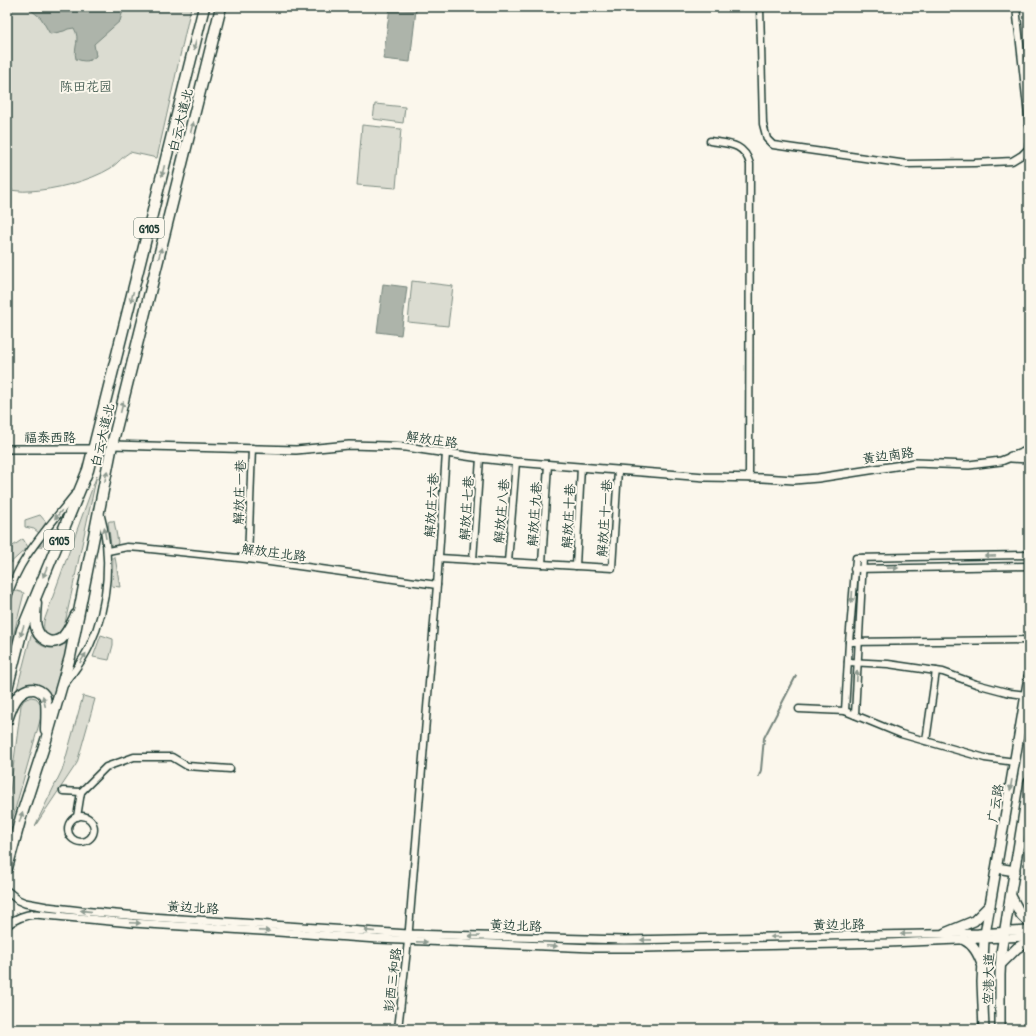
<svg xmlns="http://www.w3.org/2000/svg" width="1036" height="1036" font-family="'Patrick Hand','LXGW WenKai TC',sans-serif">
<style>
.green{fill:#dbdcd1;stroke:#7d8c82}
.water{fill:#adb4aa;stroke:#74847b}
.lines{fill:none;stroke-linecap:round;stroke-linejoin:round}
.stream{stroke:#74847b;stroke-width:2}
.minor-casing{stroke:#1f3d34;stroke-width:9}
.tertiary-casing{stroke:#1f3d34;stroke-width:10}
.primary-casing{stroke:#1f3d34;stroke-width:12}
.trunk-casing{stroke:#1f3d34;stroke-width:13}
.minor{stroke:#fbf7ec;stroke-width:6}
.tertiary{stroke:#fbf7ec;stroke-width:7}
.primary{stroke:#fbf7ec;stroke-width:9}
.trunk{stroke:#fbf7ec;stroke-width:10}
.oneway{fill:#8d9a90}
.labels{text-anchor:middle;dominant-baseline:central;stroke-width:4;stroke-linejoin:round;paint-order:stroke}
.shield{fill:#fbf7ec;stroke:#61756b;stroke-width:1}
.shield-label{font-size:12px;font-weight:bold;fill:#1f3d34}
.park-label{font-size:13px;fill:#455d53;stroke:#fbf7ec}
.street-label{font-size:13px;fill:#1f3d34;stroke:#fbf7ec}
</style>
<rect width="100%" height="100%" fill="#fbf7ec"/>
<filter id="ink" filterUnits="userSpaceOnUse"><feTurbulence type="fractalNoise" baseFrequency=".025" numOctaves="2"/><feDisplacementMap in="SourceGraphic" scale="8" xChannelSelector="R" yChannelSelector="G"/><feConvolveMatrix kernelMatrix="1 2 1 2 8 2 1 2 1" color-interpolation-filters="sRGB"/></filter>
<g filter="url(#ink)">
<g class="green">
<path d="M 7,7 L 191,7 L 157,158 L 130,152 C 123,156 118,163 111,168 C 90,181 54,190 29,191 C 22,192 14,190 7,190 Z"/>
<polygon points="375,104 405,107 403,123 373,119"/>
<polygon points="362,125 401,129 396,188 357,185"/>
<polygon points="412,281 453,286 448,326 408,322"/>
<path d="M 97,475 L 65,623 C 58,640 41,641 44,621 Z"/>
<polygon points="65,507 41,547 38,547"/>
<polygon points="40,515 46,522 39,533 34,529 25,527 25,520"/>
<polygon points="110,521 114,521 118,542 117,546 114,547 111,545 108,522"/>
<polygon points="23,539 28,547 7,566 7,550"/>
<polygon points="113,557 115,557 120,587 112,586"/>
<path d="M 17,591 L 24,593 L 7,661 C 7,638 4,614 14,592 Z"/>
<path d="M 31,635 C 34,637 35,639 37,642 C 46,650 55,649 65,644 L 68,645 L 52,703 L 50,702 L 46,691 L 16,693 Z"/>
<polygon points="101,635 113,639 113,645 109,660 93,657"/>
<polygon points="83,696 95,699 77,763 35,826 63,768"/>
<path d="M 31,697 L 36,698 C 42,704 43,709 41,717 L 7,838 L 7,816 L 21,705 L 24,700 Z"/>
</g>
<g class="water">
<path d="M 27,7 L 124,7 L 120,21 L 94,44 L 96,56 C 89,62 85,62 76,59 C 73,47 81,40 74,28 L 68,29 L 64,31 L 50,34 L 41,18 Z"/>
<polygon points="390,7 416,10 410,62 383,59"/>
<polygon points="383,284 407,287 401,335 377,332"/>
</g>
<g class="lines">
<polyline class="stream" points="759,776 761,770 764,738 796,676"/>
<defs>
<g id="minor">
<polyline points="760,7 763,124 767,139 773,145 907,164 974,163 1012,161 1022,155 1028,149 1029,143"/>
<polyline points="1016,7 1029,125"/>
<path d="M 710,141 C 729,144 744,143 750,164 L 749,478"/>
<polyline points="108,551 127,547 141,548 248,559 437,585"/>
<polyline points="439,558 612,568 618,470"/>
<polyline points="248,559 252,448"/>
<polyline points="473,560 480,458"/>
<polyline points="508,562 516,462"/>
<polyline points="542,564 548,464"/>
<polyline points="576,566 581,467"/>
<polyline points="854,569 1029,566"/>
<path d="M 7,600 C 17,559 49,527 74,495"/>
<polyline points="849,642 1029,640"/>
<polyline points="848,662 888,664 943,672 976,684 1010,693 1026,695"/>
<path d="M 65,684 C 74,671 84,659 90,645 C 109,605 112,554 100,512"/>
<polyline points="799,709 845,711 901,734 985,758 1015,762"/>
<polyline points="845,711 849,642 856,558 1029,555"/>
<polyline points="855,715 863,558"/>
<polyline points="926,741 936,671"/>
<polyline points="63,791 81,792"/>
<circle cx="81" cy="829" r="13"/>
<polyline points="77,817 81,792 106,767 134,757 172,757 187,766 230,769"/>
<polyline points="398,1029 408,941 437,585 446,453"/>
</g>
<g id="tertiary">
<polyline points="112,445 296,450 349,445 387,446 406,447 480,458 516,462 705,477 763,478 794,480 818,478 915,463 969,465 1001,461 1029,450"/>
<polyline points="7,449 94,449"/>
<polyline points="7,891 18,900 25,903 47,907 81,911 150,917 408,934 624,940 978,933 1029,930"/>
<path d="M 7,925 C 16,918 24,915 35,914 L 132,923 L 278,932 L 377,939 L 593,948 L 644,948 L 888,943 L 1029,937"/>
</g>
<g id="primary">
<polyline points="1011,457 1029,458"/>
<polyline points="997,868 1015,871"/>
<polyline points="1011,896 1021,915 1029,923"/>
<polyline points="945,933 974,921 990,905"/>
<path d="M 964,940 C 974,945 978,954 982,964"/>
<polyline points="1000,965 1017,948 1029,941"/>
<polyline points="984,1029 982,982 984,940 1029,677"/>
<polyline points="1000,1029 1000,975 1001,953 1029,782"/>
</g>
<g id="trunk">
<path d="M 36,603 C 35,616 32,633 46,640 C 51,643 56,642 61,639 C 68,633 72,623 76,615"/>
<polyline points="7,689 22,630 88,470 204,7"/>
<path d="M 7,720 C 11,708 17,689 33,689 C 37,689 42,692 44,695 C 48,701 46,722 46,730"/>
<polyline points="7,868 21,817 46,740 70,657 112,445 221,7"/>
</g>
</defs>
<use href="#minor" class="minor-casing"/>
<use href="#tertiary" class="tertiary-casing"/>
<use href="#primary" class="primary-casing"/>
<use href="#trunk" class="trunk-casing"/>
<use href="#minor" class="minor"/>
<use href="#tertiary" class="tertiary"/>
<use href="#primary" class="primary"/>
<use href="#trunk" class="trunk"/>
</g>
<defs><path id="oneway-solid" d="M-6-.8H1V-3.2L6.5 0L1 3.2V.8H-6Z"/></defs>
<g class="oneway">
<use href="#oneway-solid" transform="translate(195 45) rotate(104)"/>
<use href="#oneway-solid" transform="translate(192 127) rotate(-76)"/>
<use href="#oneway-solid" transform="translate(163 171) rotate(104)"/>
<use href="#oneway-solid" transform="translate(160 253) rotate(-76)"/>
<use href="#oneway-solid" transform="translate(132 297) rotate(104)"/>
<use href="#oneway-solid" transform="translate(122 407) rotate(-76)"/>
<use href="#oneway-solid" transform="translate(106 476) rotate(-78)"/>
<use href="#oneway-solid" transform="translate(58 515) rotate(129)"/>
<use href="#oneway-solid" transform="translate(105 533) rotate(-100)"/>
<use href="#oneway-solid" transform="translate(990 556) rotate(179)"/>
<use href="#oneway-solid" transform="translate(893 568) rotate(-1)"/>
<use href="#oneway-solid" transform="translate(45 572) rotate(112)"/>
<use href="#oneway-solid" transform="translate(852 597) rotate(94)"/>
<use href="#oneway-solid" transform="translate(22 631) rotate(108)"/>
<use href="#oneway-solid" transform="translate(83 658) rotate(-58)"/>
<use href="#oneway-solid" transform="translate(857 676) rotate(-87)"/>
<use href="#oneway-solid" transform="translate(44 701) rotate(-103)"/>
<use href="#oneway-solid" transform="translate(1011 785) rotate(99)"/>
<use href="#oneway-solid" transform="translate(21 817) rotate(-73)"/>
<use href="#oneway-solid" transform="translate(86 911) rotate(-174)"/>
<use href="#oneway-solid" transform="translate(135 923) rotate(3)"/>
<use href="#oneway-solid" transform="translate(264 931) rotate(3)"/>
<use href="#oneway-solid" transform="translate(369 931) rotate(-175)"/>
<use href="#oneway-solid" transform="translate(906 934) rotate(178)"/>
<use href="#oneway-solid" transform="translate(474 936) rotate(-179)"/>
<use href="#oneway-solid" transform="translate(776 937) rotate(179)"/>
<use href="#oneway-solid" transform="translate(646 940) rotate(179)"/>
<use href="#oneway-solid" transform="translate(422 942) rotate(1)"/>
<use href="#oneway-solid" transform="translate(552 946) rotate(2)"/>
</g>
</g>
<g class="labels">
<g class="shield">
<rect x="134" y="218" width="30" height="20" rx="3"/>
<rect x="44" y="530" width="30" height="20" rx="3"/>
</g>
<g class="shield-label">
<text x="149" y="228">G105</text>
<text x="59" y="540">G105</text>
</g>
<g class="park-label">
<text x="86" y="86">陈田花园</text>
</g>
<g class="street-label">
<text transform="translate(180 120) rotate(-76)">白云大道北</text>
<text transform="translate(102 435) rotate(-77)">白云大道北</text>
<text x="50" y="437">福泰西路</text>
<text transform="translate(432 439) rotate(8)">解放庄路</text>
<text transform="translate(888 455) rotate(-8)">黄边南路</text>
<text transform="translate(239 492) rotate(-88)">解放庄一巷</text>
<text transform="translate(431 505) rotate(-86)">解放庄六巷</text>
<text transform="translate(466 508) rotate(-86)">解放庄七巷</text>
<text transform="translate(501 511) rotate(-85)">解放庄八巷</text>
<text transform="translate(534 514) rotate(-86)">解放庄九巷</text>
<text transform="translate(568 516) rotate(-87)">解放庄十巷</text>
<text transform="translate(604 518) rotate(-86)">解放庄十一巷</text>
<text transform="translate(274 552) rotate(7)">解放庄北路</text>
<text transform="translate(995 803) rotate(-80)">广云路</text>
<text transform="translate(193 907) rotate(3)">黄边北路</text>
<text transform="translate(839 924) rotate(-1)">黄边北路</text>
<text transform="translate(516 925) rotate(2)">黄边北路</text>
<text transform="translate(988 979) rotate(-89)">空港大道</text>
<text transform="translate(392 980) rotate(-83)">彭西三和路</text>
</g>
</g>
<rect width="1036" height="1036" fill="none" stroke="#fbf7ec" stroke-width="24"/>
<rect x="12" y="12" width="1012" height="1012" fill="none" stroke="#1f3d34" stroke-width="1.5" filter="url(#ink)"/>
</svg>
